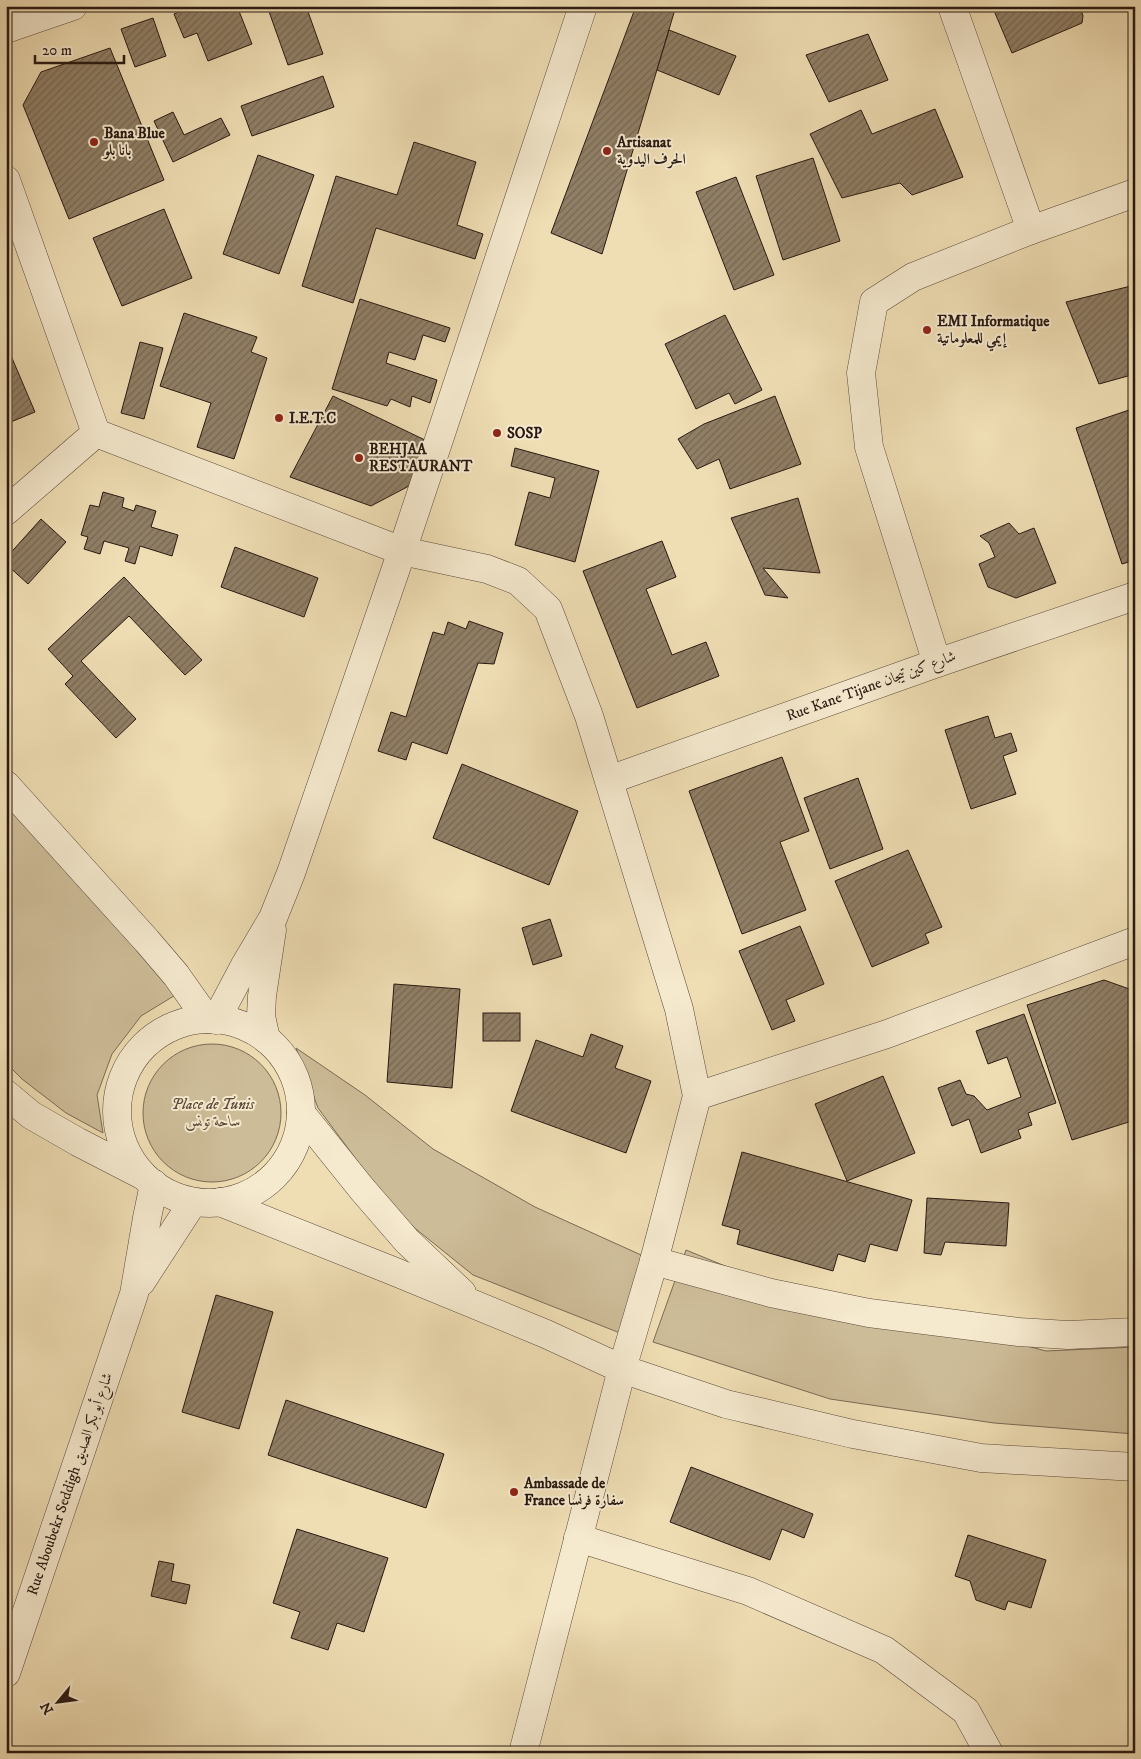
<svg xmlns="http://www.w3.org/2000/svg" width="1141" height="1759" font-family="'IM FELL DW Pica',Amiri,serif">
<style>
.park{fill:#cdbc98;stroke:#7b6a55}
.building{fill:url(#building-hatch);stroke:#291912}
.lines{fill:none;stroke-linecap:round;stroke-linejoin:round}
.minor-casing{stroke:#5a4a3a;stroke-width:29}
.tertiary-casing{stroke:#5a4a3a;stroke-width:29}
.minor{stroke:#f5e9ce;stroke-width:28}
.tertiary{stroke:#f5e9ce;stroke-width:28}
.poi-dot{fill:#8f2418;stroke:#f5e9ce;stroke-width:2}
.labels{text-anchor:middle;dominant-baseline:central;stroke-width:4;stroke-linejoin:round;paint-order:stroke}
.poi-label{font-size:15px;font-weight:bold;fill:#291912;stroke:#f5e9ce;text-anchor:start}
.street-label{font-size:15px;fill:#291912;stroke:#f5e9ce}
.park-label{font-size:15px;font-style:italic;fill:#5a4a3a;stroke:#f5e9ce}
</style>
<defs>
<pattern id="building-hatch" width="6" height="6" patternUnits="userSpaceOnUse" patternTransform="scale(1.25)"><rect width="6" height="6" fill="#907f66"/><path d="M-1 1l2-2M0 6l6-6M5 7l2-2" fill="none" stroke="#766753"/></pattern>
</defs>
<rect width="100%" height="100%" fill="#efddb3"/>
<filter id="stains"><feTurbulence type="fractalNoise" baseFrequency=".004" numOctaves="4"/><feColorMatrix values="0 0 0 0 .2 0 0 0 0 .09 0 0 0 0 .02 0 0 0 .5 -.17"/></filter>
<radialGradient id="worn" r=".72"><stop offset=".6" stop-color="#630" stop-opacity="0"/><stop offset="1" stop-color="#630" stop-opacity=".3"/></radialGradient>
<g class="park">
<polygon points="6,789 182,991 141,1016 112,1054 97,1095 103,1133 66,1113 22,1079 6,1063"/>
<circle cx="212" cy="1113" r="69"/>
<polygon points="296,1048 365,1095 433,1149 535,1207 650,1259 620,1333 473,1275 396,1213 318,1108"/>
<polygon points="686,1250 779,1288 876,1306 1046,1351 1135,1347 1135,1434 994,1423 830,1399 653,1342"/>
</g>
<g class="building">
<polygon points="195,6 237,6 252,44 208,61 197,33 184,38 174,14"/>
<polygon points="267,6 306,6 323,54 288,65"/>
<polygon points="636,6 676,6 602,254 551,233"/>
<polygon points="992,6 1080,6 1083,16 1082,23 1012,53"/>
<polygon points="153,18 166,56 135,67 121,29"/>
<polygon points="669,30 736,56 719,95 657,70"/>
<polygon points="868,34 888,80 829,102 806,55"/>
<polygon points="110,48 164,180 69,219 23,105 41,72"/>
<polygon points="323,76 334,107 252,136 241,106"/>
<polygon points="935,109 963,177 912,195 900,183 842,198 810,134 861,110 872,134"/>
<polygon points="173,112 184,135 221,118 230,135 173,162 154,121"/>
<polygon points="414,142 476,162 457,225 483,234 475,259 376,228 353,303 302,286 336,176 397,195"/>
<polygon points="258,155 314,175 279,274 223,254"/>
<polygon points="813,158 840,241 783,260 756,176"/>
<polygon points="736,177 774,275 734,290 696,192"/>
<polygon points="164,209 192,278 122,306 93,238"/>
<polygon points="1135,285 1135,374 1099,384 1066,302"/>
<polygon points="360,299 450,328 445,342 423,335 415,360 389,352 386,363 437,380 430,403 412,396 410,407 391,399 387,406 332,389"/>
<polygon points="184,313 257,337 251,352 267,358 234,459 197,447 211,403 160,386"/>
<polygon points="725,315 762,390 735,404 729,393 696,409 665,344"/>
<polygon points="140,342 163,348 144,419 121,413"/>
<polygon points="6,344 35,412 6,424"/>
<polygon points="333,396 425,440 409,486 371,506 290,477"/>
<polygon points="775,396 801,464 730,489 719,459 697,469 678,439 704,424"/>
<polygon points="1135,408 1135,560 1122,564 1076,428"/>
<polygon points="515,448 599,471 575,562 515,545 529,492 550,498 555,478 511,466"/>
<polygon points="103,492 124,498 122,507 134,511 136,505 156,511 151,527 178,535 172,556 140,546 135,564 125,561 129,548 104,541 100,554 84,549 88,537 81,535 90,505 99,507"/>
<polygon points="798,498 820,573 763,568 788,598 765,595 731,518"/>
<polygon points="41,519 66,542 28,584 6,564 6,558"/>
<polygon points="1009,523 1019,534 1034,528 1056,583 1016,598 988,587 979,564 995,557 989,543 980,536"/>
<polygon points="662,541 676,577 646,589 672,655 706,642 719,676 637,708 583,571"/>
<polygon points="235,547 318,578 304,617 221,587"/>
<polygon points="124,577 202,660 185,675 129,616 81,661 136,719 116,738 65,684 73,676 48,649"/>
<polygon points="469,621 503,633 494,664 478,663 447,754 412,742 406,760 378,751 391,712 406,717 433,632 444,635 448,622 466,629"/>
<polygon points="988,716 995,738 1011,733 1017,751 1003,756 1016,794 971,809 945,730"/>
<polygon points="782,757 809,831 780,842 806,910 742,934 689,791"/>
<polygon points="462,764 578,811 549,885 433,838"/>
<polygon points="858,778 883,849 830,869 804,798"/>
<polygon points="908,850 942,927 925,934 929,943 872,967 835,881"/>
<polygon points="550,919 562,956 533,965 522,928"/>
<polygon points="800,926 824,984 786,1000 795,1021 772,1030 739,951"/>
<polygon points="1104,980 1135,991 1135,1120 1072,1140 1027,1005"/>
<polygon points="394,984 460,989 452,1088 387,1082"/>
<rect x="483" y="1013" width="37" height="28"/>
<polygon points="1024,1014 1056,1103 1028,1113 1032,1125 1018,1130 1021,1138 981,1153 969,1119 952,1126 938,1088 960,1080 966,1094 974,1096 987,1110 1021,1097 1007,1057 988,1064 976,1031"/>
<polygon points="591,1034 623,1046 615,1068 651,1081 626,1153 511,1111 536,1040 583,1057"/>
<polygon points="883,1076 915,1153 847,1181 815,1104"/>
<polygon points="742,1152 912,1200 897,1251 870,1244 865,1262 838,1254 833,1271 737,1244 740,1230 722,1225"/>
<polygon points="927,1198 1009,1203 1006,1246 945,1242 941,1255 924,1253"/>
<polygon points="216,1295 273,1312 239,1429 182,1412"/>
<polygon points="286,1400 444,1454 426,1508 268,1455"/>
<polygon points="691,1467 813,1514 804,1538 782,1529 770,1560 670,1522"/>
<polygon points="297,1529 388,1558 364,1632 337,1623 328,1650 291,1638 300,1612 273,1603"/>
<polygon points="968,1535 1046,1560 1031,1608 1008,1601 1005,1610 976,1600 970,1581 955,1576"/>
<polygon points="159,1561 174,1564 171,1581 190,1585 186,1604 151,1596"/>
</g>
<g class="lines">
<defs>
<g id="minor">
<polyline points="952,6 1031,230"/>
<polyline points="6,29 73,6"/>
<polyline points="6,180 96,433 402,551 487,569 518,581 548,609 589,716 679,1009 697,1096 654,1261 622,1369 523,1753"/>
<polyline points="6,511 96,433"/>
<polyline points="937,663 869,447 861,373 874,302 913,277 1031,230 1135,193"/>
<polyline points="609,780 937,663 1135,596"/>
<polyline points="697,1096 887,1034 1135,941"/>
<polyline points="654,1261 771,1293 869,1313 1019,1332 1068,1335 1135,1332"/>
<polyline points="578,1538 748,1591 884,1650 966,1711 989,1753"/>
</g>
<g id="tertiary">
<polyline points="6,785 147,941 176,975 207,1019"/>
<circle cx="209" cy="1111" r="92"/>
<polyline points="216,1020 244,967 273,918 291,873 402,551 583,6"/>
<polyline points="266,1039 261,1016 262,996 272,930"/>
<polyline points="6,1094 31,1115 78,1142 142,1175"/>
<polyline points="301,1113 362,1189 407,1241 462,1293"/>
<polyline points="220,1202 393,1271 546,1334 622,1369 726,1404 853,1434 981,1458 1135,1467"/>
<polyline points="141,1282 193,1202"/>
<polyline points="6,1673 134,1294 147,1218 154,1184"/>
</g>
</defs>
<use href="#minor" class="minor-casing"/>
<use href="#tertiary" class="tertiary-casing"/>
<use href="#minor" class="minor"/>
<use href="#tertiary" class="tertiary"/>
</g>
<g class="poi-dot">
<circle cx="94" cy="142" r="5"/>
<circle cx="607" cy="151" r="5"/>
<circle cx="927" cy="330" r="5"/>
<circle cx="279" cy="418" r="5"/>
<circle cx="497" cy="433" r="5"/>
<circle cx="359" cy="458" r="5"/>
<circle cx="514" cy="1492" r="5"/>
</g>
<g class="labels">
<g class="poi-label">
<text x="104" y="133">Bana Blue<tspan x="104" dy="17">بانا بلو</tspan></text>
<text x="617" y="142">Artisanat<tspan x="617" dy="17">الحرف اليدوية</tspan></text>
<text x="937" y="321">EMI Informatique<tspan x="937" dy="17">إيمي للمعلوماتية</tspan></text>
<text x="289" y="418">I.E.T.C</text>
<text x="507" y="433">SOSP</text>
<text x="369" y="449">BEHJAA<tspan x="369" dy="17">RESTAURANT</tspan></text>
<text x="524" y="1483">Ambassade de<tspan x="524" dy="17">France سفارة فرنسا</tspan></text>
</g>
<g class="street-label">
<text transform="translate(871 686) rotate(-20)">Rue Kane Tijane شارع كين تيجان</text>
<text transform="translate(70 1484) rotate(-71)">Rue Aboubekr Seddigh شارع أبو بكر الصديق</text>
</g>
<g class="park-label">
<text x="213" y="1104">Place de Tunis<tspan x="213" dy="17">ساحة تونس</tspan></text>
</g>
</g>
<rect width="1141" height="1759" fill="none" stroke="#efddb3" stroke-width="25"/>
<rect x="8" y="8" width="1126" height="1744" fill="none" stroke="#291912" stroke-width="2.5"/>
<rect x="12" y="12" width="1116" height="1734" fill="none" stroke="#291912"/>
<g transform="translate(58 1702) rotate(241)" stroke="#f5e9ce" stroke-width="4" paint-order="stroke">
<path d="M0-4L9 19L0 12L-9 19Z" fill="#291912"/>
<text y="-8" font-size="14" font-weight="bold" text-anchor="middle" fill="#291912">N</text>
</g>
<path d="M35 55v8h89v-8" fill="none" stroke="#291912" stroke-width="2.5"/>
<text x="42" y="55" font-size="15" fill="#291912" stroke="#f5e9ce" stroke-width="4" paint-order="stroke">20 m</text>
<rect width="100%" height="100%" filter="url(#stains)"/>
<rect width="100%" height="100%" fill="url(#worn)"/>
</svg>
